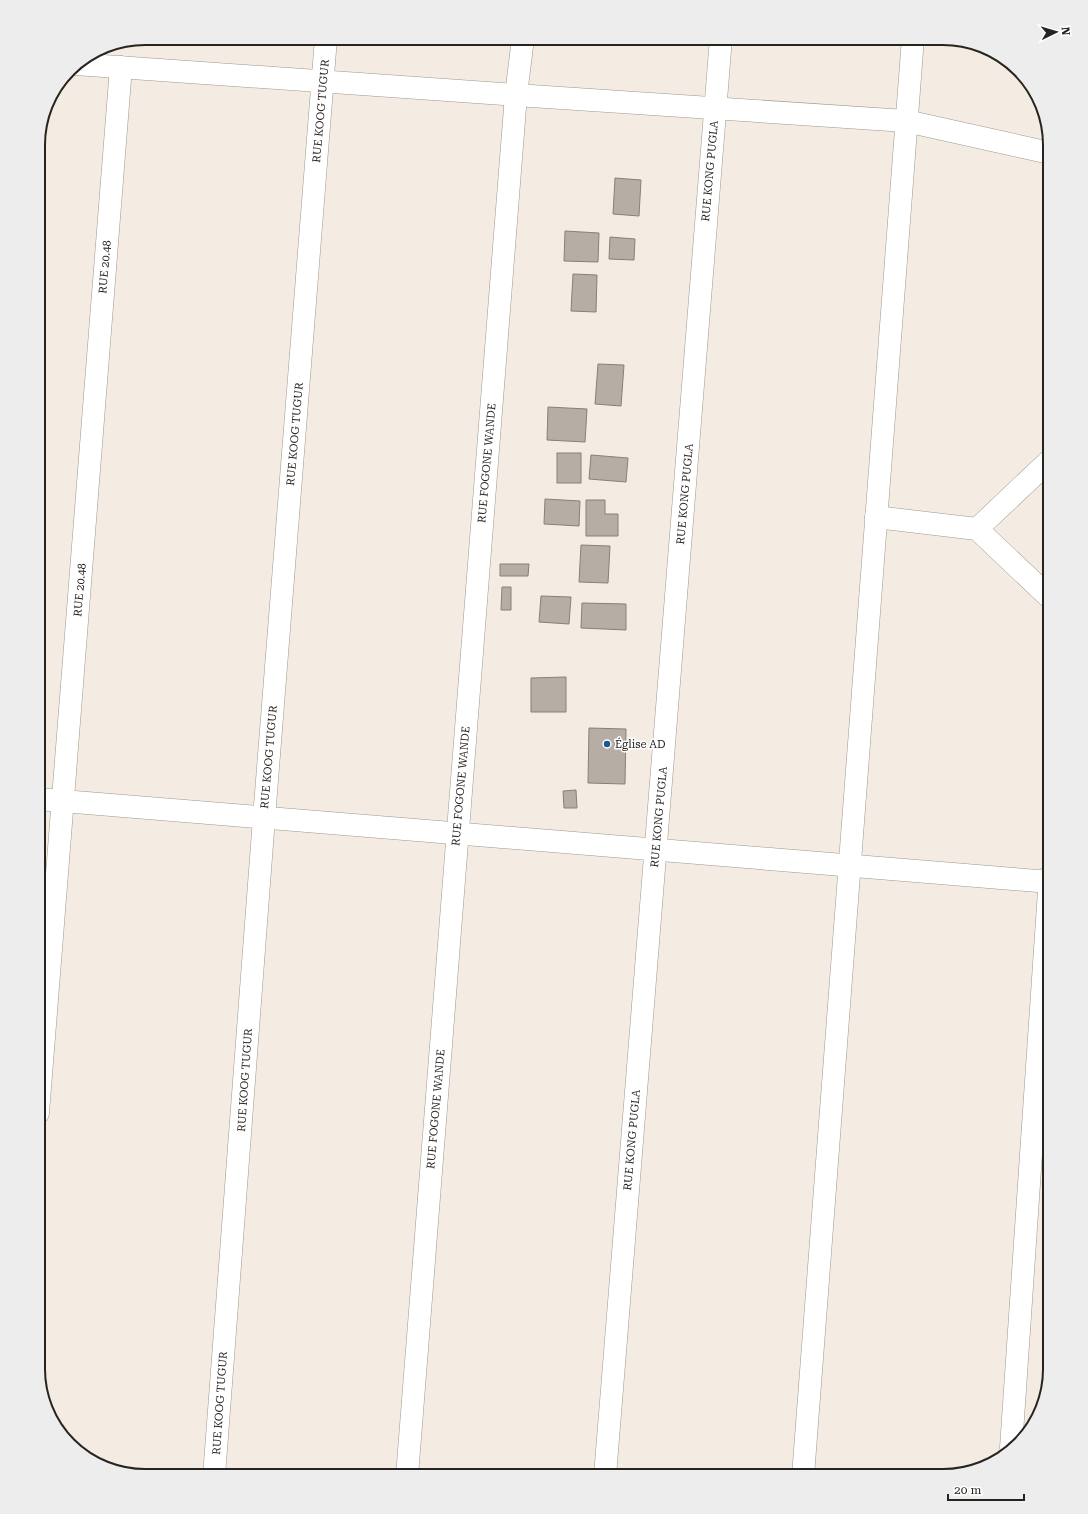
<svg xmlns="http://www.w3.org/2000/svg" width="1088" height="1514" font-family="'Roboto Serif',serif">
<style>
.building{fill:#b6aea5;stroke:#878077}
.lines{fill:none;stroke-linecap:round;stroke-linejoin:round}
.minor-casing{stroke:#9e978e;stroke-width:23}
.minor{stroke:#fff;stroke-width:22}
.poi-dot{fill:#195b90;stroke:#fff;stroke-width:1.5}
.labels{text-anchor:middle;dominant-baseline:central;stroke-width:3;stroke-linejoin:round;paint-order:stroke}
.street-label{font-size:11px;fill:#272420;stroke:#fff}
.poi-label{font-size:11px;fill:#272420;stroke:#fff;text-anchor:start}
.rim{fill:none;stroke:#272420;stroke-width:2}
</style>
<rect width="100%" height="100%" fill="#f4ece2"/>
<g class="building">
<polygon points="615,178 641,180 639,216 613,214"/>
<polygon points="565,231 599,233 598,262 564,261"/>
<polygon points="610,237 635,239 634,260 609,259"/>
<polygon points="573,274 597,275 596,312 571,311"/>
<polygon points="598,364 624,365 621,406 595,404"/>
<polygon points="548,407 587,409 585,442 547,440"/>
<rect x="557" y="453" width="24" height="30"/>
<polygon points="591,455 628,458 626,482 589,479"/>
<polygon points="545,499 580,501 579,526 544,524"/>
<polygon points="586,500 605,500 605,514 618,514 618,536 586,536"/>
<polygon points="581,545 610,546 608,583 579,582"/>
<polygon points="500,564 529,564 528,576 500,576"/>
<polygon points="502,587 511,587 511,610 501,610"/>
<polygon points="541,596 571,597 569,624 539,622"/>
<polygon points="582,603 626,604 626,630 581,628"/>
<polygon points="566,677 566,712 531,712 531,678"/>
<polygon points="589,728 626,729 625,784 588,783"/>
<polygon points="576,790 577,808 564,808 563,791"/>
</g>
<g class="lines">
<defs>
<g id="minor">
<polyline points="75,64 516,95 906,121 1050,153"/>
<polyline points="876,517 977,529 1050,598"/>
<polyline points="977,529 1050,460"/>
<polyline points="38,799 1050,882"/>
<polyline points="38,1113 121,67"/>
<polyline points="1011,1448 1050,876"/>
<polyline points="214,1476 264,818 326,38"/>
<polyline points="407,1476 516,95 523,38"/>
<polyline points="605,1476 721,38"/>
<polyline points="803,1476 913,38"/>
</g>
</defs>
<use href="#minor" class="minor-casing"/>
<use href="#minor" class="minor"/>
</g>
<circle class="poi-dot" cx="607" cy="744" r="4"/>
<g class="labels">
<g class="street-label">
<text transform="translate(321 111) rotate(-85)">RUE KOOG TUGUR</text>
<text transform="translate(710 171) rotate(-85)">RUE KONG PUGLA</text>
<text transform="translate(105 267) rotate(-85)">RUE 20.48</text>
<text transform="translate(295 434) rotate(-85)">RUE KOOG TUGUR</text>
<text transform="translate(487 463) rotate(-85)">RUE FOGONE WANDE</text>
<text transform="translate(685 494) rotate(-85)">RUE KONG PUGLA</text>
<text transform="translate(80 590) rotate(-85)">RUE 20.48</text>
<text transform="translate(269 757) rotate(-85)">RUE KOOG TUGUR</text>
<text transform="translate(461 786) rotate(-85)">RUE FOGONE WANDE</text>
<text transform="translate(659 817) rotate(-85)">RUE KONG PUGLA</text>
<text transform="translate(245 1080) rotate(-86)">RUE KOOG TUGUR</text>
<text transform="translate(436 1109) rotate(-85)">RUE FOGONE WANDE</text>
<text transform="translate(632 1140) rotate(-85)">RUE KONG PUGLA</text>
<text transform="translate(220 1403) rotate(-86)">RUE KOOG TUGUR</text>
</g>
<g class="poi-label">
<text x="615" y="744">Église AD</text>
</g>
</g>
<path d="M0 0H1088V1514H0ZM145 45H943A100 100 0 0 1 1043 145V1369A100 100 0 0 1 943 1469H145A100 100 0 0 1 45 1369V145A100 100 0 0 1 145 45Z" fill="#eeeded" fill-rule="evenodd"/>
<path class="rim" d="M145 45H943A100 100 0 0 1 1043 145V1369A100 100 0 0 1 943 1469H145A100 100 0 0 1 45 1369V145A100 100 0 0 1 145 45Z"/>
<g transform="translate(1056 32) rotate(85)" stroke="#ffffff" stroke-width="3" paint-order="stroke">
<path d="M0-3L7 15L0 10L-7 15Z" fill="#272420"/>
<text y="-6" font-size="11" font-weight="bold" text-anchor="middle" fill="#272420">N</text>
</g>
<path d="M948 1494v6h76v-6" fill="none" stroke="#272420" stroke-width="2"/>
<text x="954" y="1494" font-size="12" fill="#272420" stroke="#ffffff" stroke-width="3" paint-order="stroke">20 m</text>
</svg>
